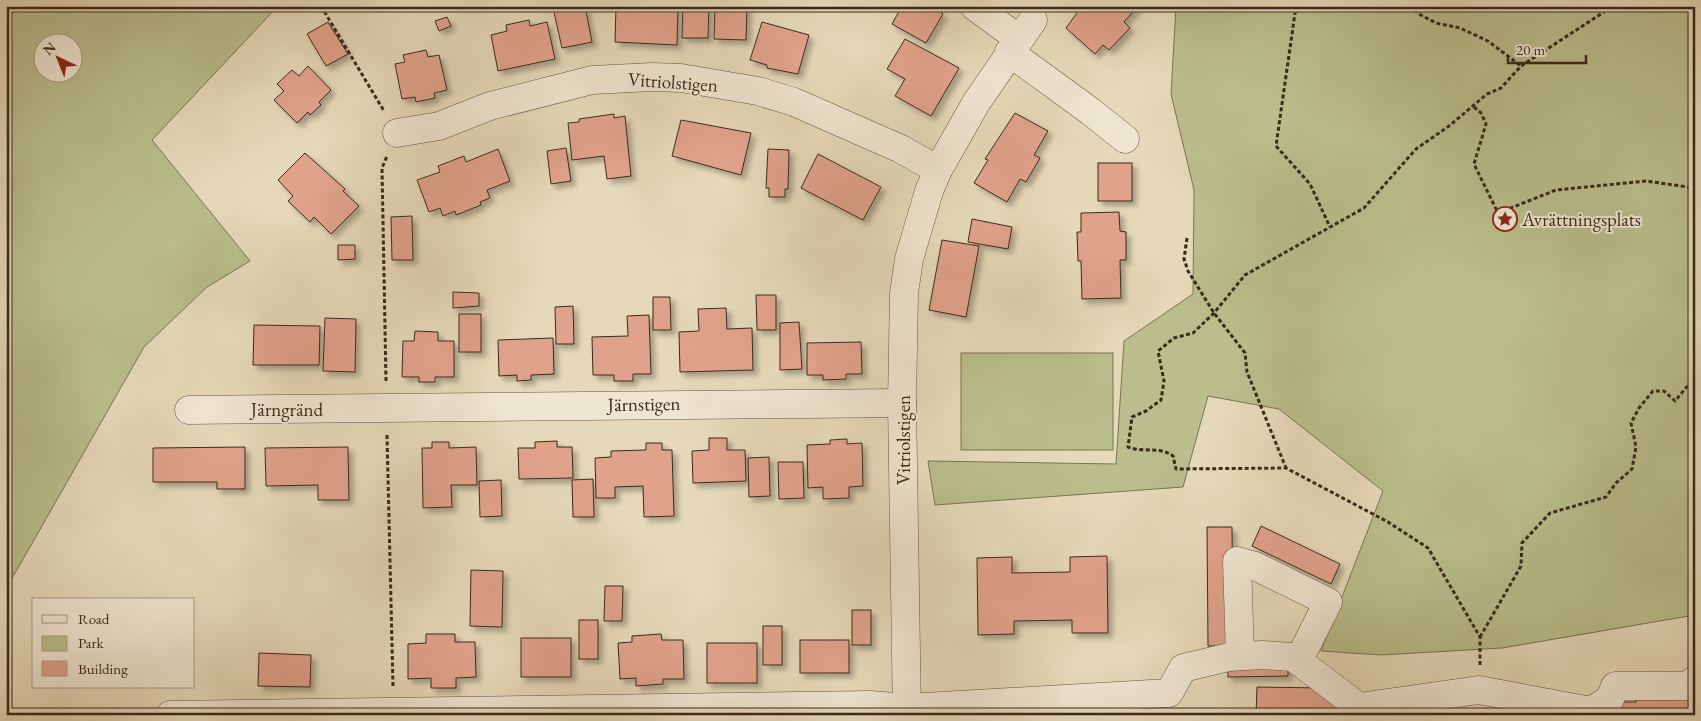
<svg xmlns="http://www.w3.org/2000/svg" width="1701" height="721" font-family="'EB Garamond',serif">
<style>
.green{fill:#b9be8c;stroke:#797454;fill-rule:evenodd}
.building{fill:#e1a28b;stroke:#392a1b;filter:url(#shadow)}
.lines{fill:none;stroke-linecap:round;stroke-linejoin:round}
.minor-casing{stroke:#645642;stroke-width:29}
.path{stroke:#392a1b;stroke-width:3;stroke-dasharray:4 2.5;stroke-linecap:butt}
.minor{stroke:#efe6d2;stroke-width:28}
.labels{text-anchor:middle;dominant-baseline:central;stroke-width:4;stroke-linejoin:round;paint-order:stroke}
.street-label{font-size:19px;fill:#392a1b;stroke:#efe6d2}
.poi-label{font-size:19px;fill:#392a1b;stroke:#efe6d2;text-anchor:start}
</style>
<defs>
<filter id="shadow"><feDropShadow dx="4.5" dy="4.5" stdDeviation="2.5" flood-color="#0004"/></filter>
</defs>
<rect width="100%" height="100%" fill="#e6d9b9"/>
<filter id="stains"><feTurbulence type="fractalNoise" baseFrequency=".004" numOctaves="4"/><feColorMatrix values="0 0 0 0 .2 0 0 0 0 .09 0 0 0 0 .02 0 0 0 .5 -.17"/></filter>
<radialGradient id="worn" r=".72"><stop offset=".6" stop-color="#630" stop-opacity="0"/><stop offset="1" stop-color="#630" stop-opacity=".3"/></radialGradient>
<g class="green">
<path d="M 6,6 L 278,6 L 152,140 L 250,261 L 207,287 L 144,347 L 6,589 ZM 42,42 L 72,42 L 72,72 L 42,72 Z"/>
<polygon points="1176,6 1695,6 1695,615 1502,648 1381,655 1321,651 1383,491 1279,409 1208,396 1183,487 935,505 928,461 1116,464 1124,341 1193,294 1194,190 1171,94"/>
<rect x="961" y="353" width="152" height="97"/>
</g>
<g class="building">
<polygon points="561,6 585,6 592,42 562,48 553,8"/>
<polygon points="616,6 678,6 677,45 615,42"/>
<polygon points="683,6 709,6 708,38 682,38"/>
<polygon points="715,6 747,6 746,40 714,39"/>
<polygon points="902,6 929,6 943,14 926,43 892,24"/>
<polygon points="1082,6 1138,6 1124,22 1130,28 1109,50 1103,45 1095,54 1066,28"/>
<polygon points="447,17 451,26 439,31 435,21"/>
<polygon points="529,20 530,26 547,22 555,59 498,71 491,35 507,31 506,25"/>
<polygon points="328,22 348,54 326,66 307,34"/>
<polygon points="762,22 809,35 798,74 767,68 767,65 750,60"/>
<polygon points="905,39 959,68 931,116 895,96 905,79 887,69"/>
<polygon points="426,50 428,57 439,55 447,90 434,93 435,98 416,102 415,97 402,99 395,64 405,62 403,55"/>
<polygon points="308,66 331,90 319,102 321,105 310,115 308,112 297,123 274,100 284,91 277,84 292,70 299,76"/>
<polygon points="1015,113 1048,131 1034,155 1040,158 1026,182 1020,179 1007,202 974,183 988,160 985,159"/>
<polygon points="614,114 614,118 625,116 631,176 607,179 604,156 572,160 568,123 579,122 579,119"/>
<polygon points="681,120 751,133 741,175 672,156"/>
<polygon points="566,148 571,181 551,184 547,151"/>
<polygon points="498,149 510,181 487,190 490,198 480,202 481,205 456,215 455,211 443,216 440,208 429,212 417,180 440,172 438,166 464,156 466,162"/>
<polygon points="768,149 789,150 788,189 785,189 785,197 769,197 769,188 766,188"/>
<polygon points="305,153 345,189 343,191 359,206 331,234 314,217 310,222 288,201 293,196 278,180"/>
<polygon points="818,154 881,187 863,220 801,188"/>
<rect x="1098" y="163" width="34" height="38"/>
<polygon points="1119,212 1120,231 1126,232 1126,260 1120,260 1121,298 1082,299 1081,261 1078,261 1077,232 1081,232 1081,213"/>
<polygon points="412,216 413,260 392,260 391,217"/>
<polygon points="972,219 1012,227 1008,249 968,242"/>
<polygon points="942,240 979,246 966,317 929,310"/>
<polygon points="338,245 355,245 355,259 338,260"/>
<polygon points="453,292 479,293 479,306 453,308"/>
<polygon points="756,295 776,295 776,330 757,330"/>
<polygon points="653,297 670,297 671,330 653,330"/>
<polygon points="573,306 574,344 556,344 555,307"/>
<polygon points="726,308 727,329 752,328 753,370 680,372 679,332 699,331 698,309"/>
<rect x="459" y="314" width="22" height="38"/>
<polygon points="649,315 651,374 633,374 633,381 614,381 614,375 593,375 592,337 628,336 627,316"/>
<polygon points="325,318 356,319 355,372 323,371"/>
<polygon points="799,322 802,369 780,370 780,323"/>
<polygon points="254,325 320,326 319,365 253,365"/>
<polygon points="415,331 438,332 438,341 454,341 454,377 435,377 435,382 419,382 419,377 402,377 403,341 414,341"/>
<polygon points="553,338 554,374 531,375 531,380 517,381 517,375 499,376 498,340"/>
<polygon points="861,342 862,374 846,374 846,379 823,380 823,375 807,375 807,343"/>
<polygon points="709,438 727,438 727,450 745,450 746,481 693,483 692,451 709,450"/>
<polygon points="847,439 847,444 862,443 863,486 849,487 849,498 823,499 823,487 808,488 807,445 830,444 830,440"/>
<polygon points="557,441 557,447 572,447 573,478 519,479 518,448 535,448 535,442"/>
<polygon points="432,442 449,442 449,448 476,447 477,485 451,485 452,507 423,508 422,448 432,448"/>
<polygon points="646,443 662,443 662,450 672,450 674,516 644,517 643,486 615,487 615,498 596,498 595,458 611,457 611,451 646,450"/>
<polygon points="245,447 245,489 217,489 217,482 153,482 153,448"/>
<polygon points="348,447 349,500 318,500 318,485 266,486 265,448"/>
<polygon points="769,457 770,496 749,497 748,458"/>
<polygon points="778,462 803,462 804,498 779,499"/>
<polygon points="593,479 594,517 573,517 572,480"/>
<polygon points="501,480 502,516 480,517 479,481"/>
<polygon points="1261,526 1340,564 1331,584 1252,546"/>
<polygon points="1207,527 1232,527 1233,646 1208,646"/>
<polygon points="1107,556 1108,633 1072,633 1072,620 1014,621 1014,634 978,635 977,558 1012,557 1012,573 1070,572 1070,557"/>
<polygon points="471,570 503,571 502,627 470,626"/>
<polygon points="605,586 623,586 622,621 604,621"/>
<rect x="852" y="610" width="19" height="35"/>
<rect x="579" y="620" width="19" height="39"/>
<rect x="763" y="626" width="19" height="39"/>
<polygon points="426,634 455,634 455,642 475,642 476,677 456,678 456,688 431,688 431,678 408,679 408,644 426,643"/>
<polygon points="661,634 662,640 683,640 684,679 663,679 663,684 636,686 636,678 620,679 618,643 632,642 632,636"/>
<rect x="521" y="638" width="50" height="39"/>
<rect x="800" y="640" width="49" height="33"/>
<rect x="707" y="643" width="50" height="40"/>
<polygon points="259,653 311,655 310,687 258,686"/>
<polygon points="1288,660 1288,676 1228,677 1228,661"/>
<polygon points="1257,687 1323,688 1323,697 1343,697 1343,715 1256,715"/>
<polygon points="1695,694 1695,715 1617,715 1617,702 1636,702 1636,695"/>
</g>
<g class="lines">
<defs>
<g id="minor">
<polyline points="974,6 1019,39"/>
<polyline points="1009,52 1090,111 1125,139"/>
<polyline points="397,133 439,126 490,106 592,80 653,77 681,78 758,91 794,102 901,149 938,170"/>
<polyline points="189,410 902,403"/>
<polyline points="1240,656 1237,561 1255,566 1328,602 1299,660"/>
<polyline points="170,715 870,705 907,708 1169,693 1183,668 1229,657 1262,655 1293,657 1359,707 1479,690 1591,711 1610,699 1615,686 1688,686 1695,680"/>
<polyline points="907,715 902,403 904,293 909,259 929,191 938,170 976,103 1033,20"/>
</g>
</defs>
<use href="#minor" class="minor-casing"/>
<g class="path">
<polyline points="321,6 384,111"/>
<polyline points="1300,6 1295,13 1276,146 1310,184 1330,227"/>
<polyline points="1409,6 1419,14 1436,23 1460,28 1488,41 1521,66"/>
<polyline points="1474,107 1481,113 1486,124 1474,164 1498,213 1556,190 1646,181 1695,188"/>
<polyline points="1187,238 1184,259 1188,271 1214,313 1245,353 1247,372 1286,468"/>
<polyline points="386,381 382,168 387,156"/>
<polyline points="387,435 393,686"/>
<polyline points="1480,637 1521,566 1522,543 1550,513 1606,497 1616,483 1632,469 1636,447 1631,423 1639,408 1653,391 1664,391 1675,401 1695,377"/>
<path d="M 1480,665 L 1480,637 L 1428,548 L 1388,522 L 1286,468 L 1176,469 L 1173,456 C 1160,446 1143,453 1128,447 L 1132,417 L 1146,411 L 1161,400 L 1164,381 L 1158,351 L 1174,338 L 1193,333 L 1214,313 L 1245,275 L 1364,208 L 1416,149 L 1449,126 L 1487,94 L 1501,88 L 1521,66 L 1604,12 L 1606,6"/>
</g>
<use href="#minor" class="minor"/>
</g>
<defs>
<symbol id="sight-ring" viewBox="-11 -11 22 22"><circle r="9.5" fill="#efe6d2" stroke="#8f2418" stroke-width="1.5"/><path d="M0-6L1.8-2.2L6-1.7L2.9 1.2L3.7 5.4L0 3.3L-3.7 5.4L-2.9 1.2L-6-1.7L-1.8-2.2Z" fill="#8f2418"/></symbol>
</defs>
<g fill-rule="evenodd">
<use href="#sight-ring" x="1491" y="205" width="28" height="28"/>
</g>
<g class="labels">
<g class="street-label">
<text transform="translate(673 82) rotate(4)">Vitriolstigen</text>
<text transform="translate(644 404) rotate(-1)">Järnstigen</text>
<text x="287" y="409">Järngränd</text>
<text transform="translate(903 440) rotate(-90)">Vitriolstigen</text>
</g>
<g class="poi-label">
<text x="1522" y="219">Avrättningsplats</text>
</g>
</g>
<rect width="1701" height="721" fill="none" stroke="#e6d9b9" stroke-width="25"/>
<rect x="8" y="8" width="1686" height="706" fill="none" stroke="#392a1b" stroke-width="2.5"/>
<rect x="12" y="12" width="1676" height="696" fill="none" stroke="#392a1b"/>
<rect x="32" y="598" width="162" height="90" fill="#efe6d2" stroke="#a69b89"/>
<rect x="42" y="615" width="25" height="8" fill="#efe6d2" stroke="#a69b89"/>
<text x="78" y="624" font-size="15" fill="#392a1b">Road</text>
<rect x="42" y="636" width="25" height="15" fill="#b9be8c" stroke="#a69b89"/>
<text x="78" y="648" font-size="15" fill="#392a1b">Park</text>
<rect x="42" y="661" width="25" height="15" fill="#e1a28b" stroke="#a69b89"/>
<text x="78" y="674" font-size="15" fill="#392a1b">Building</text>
<g transform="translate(58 58) rotate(317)"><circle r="24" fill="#efe6d2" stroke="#a69b89"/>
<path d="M0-4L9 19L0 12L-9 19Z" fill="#8f2418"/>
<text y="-8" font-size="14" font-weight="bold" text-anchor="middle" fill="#392a1b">N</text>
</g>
<path d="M1508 55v8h78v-8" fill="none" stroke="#392a1b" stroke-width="2.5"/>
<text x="1516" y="55" font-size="15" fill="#392a1b" stroke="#efe6d2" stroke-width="4" paint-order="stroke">20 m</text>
<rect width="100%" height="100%" filter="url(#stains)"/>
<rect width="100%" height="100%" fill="url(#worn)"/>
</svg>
